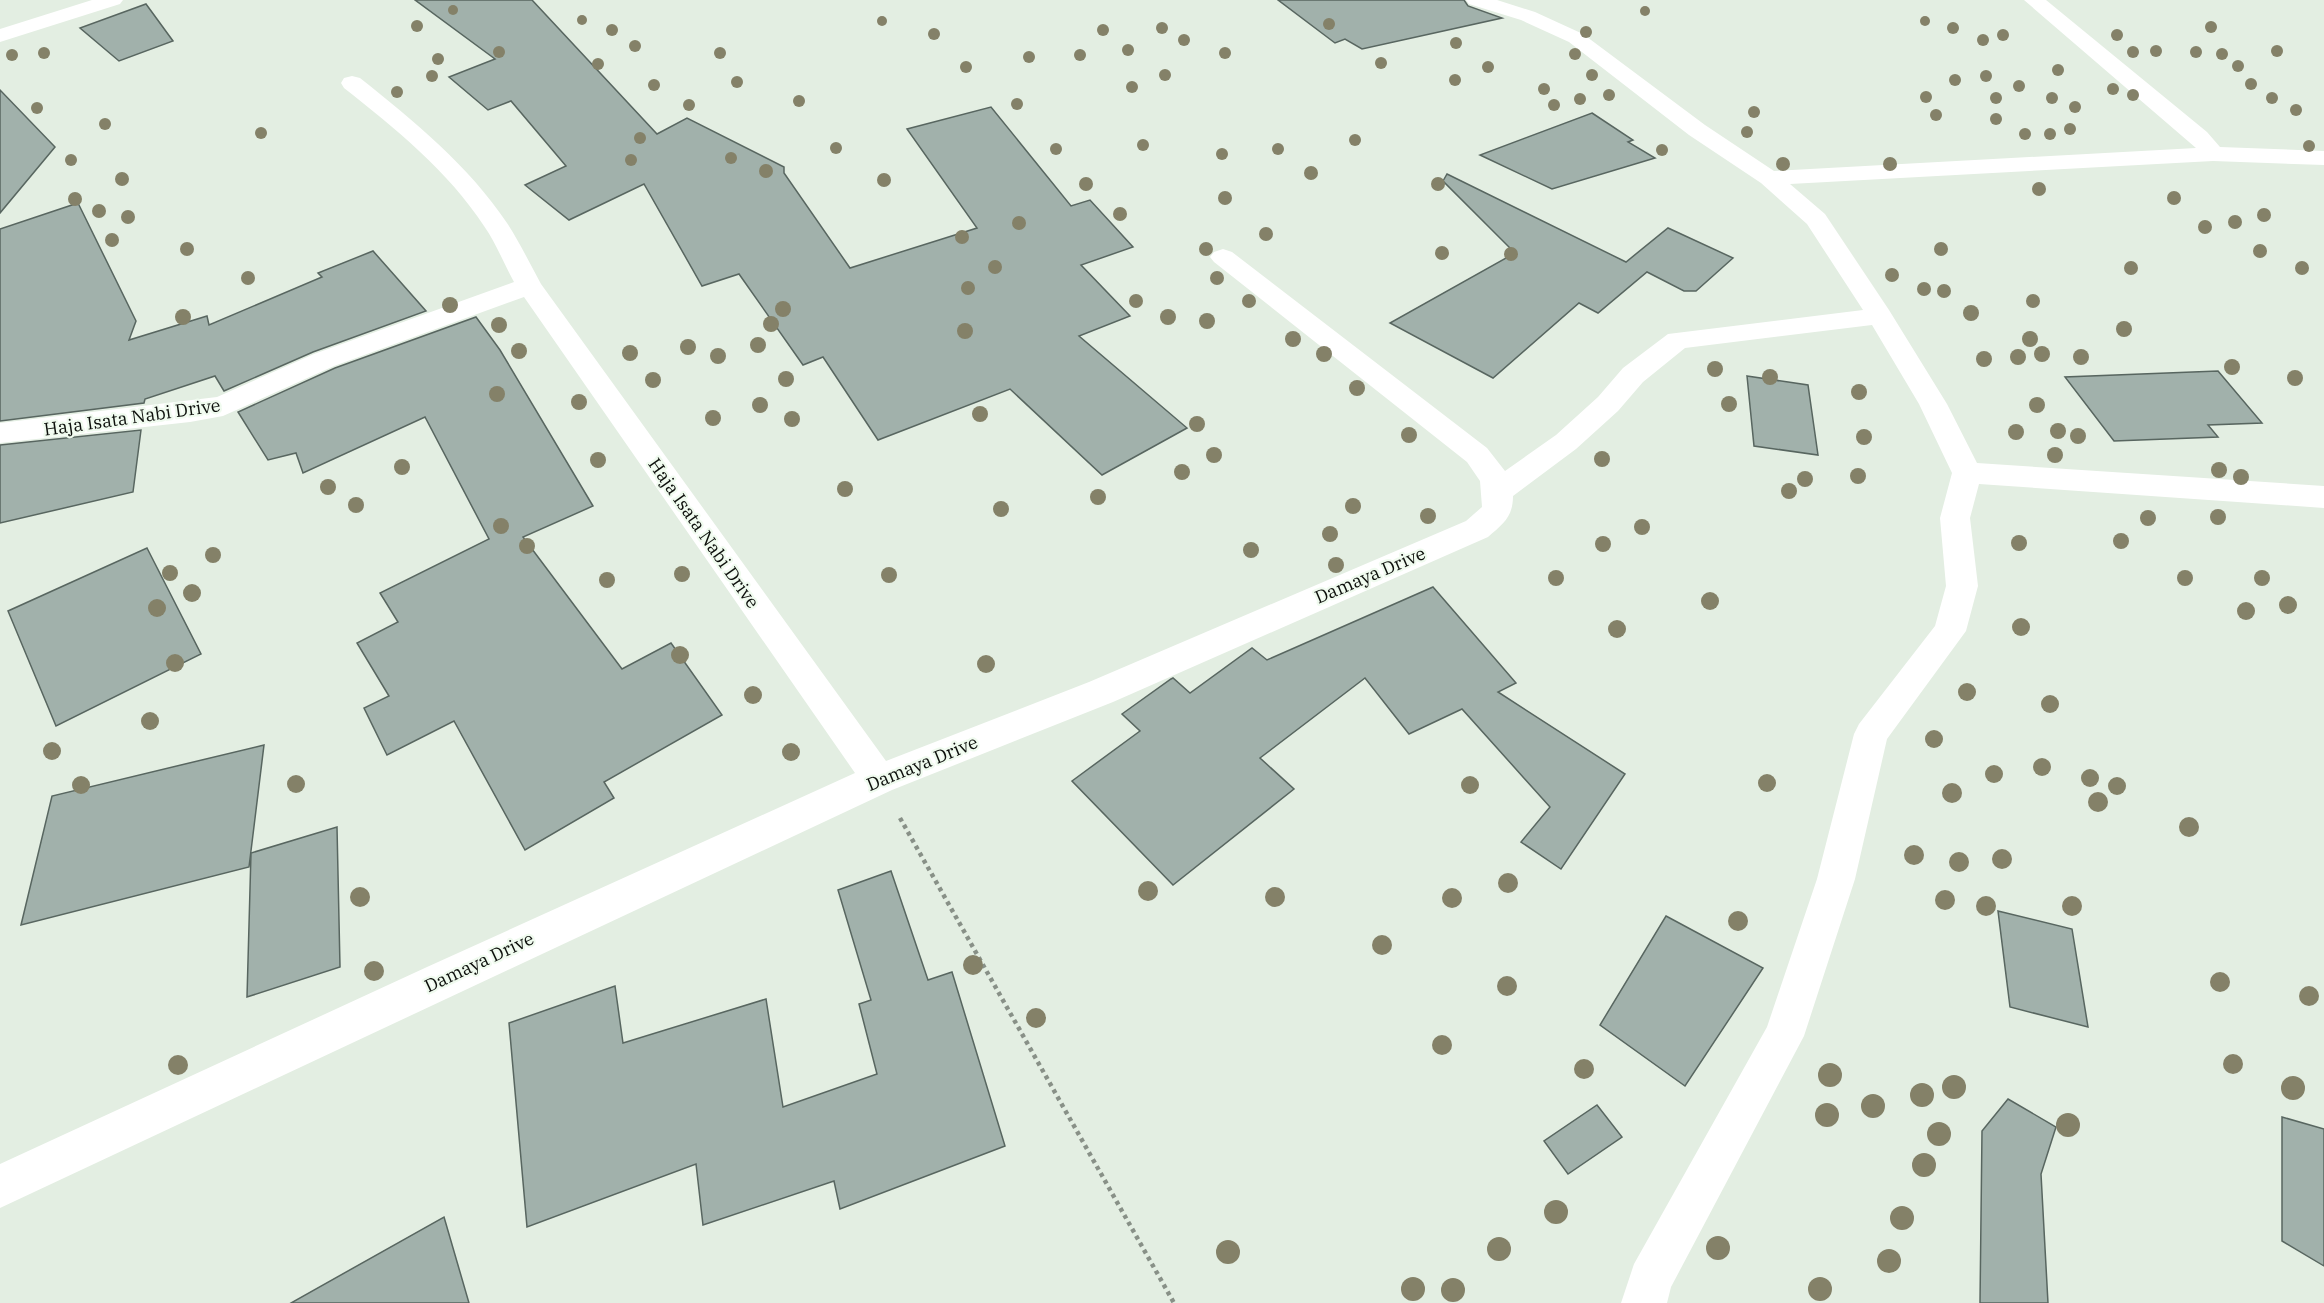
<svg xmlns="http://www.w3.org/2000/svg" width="2324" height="1303" font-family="'IBM Plex Serif',serif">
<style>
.building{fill:#a1b1ab;stroke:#586660;stroke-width:1.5}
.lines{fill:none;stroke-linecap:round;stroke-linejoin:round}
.path{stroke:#889087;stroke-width:4.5;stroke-dasharray:4 4;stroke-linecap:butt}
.minor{fill:#fff;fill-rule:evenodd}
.tree{fill:#848168}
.labels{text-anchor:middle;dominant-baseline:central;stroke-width:4.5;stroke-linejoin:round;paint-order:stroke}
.street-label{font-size:18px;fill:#0c0f0b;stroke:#f0fbef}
</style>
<rect width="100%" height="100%" fill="#e3eee2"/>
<g class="building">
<polygon points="415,0 532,0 657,134 687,118 784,167 784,173 850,268 977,228 907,129 991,107 1071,206 1090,200 1133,247 1081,265 1130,316 1079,336 1187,428 1102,475 1010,389 878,440 823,357 803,365 739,274 702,286 644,184 569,220 525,185 566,166 511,101 488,110 449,77 495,59"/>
<polygon points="1278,0 1464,0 1468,6 1502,18 1362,49 1345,39 1335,43"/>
<polygon points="146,4 173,41 119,61 80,28"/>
<polygon points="0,90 55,147 0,213"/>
<polygon points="1592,113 1633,140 1628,142 1655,158 1552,189 1480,155"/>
<polygon points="1447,174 1626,262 1668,228 1733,258 1696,291 1684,291 1647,272 1598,313 1579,303 1493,378 1390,323 1515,253 1443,181"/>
<polygon points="78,203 136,321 129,340 207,316 209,325 322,277 318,273 373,251 426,311 313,352 224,391 215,376 145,399 144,403 0,421 0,229"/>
<polygon points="476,317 500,350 593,506 523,537 622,669 671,643 722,715 604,782 614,798 525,850 454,721 387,755 364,708 389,696 357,643 398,622 380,593 489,539 425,417 303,473 296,453 268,460 238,412 335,368"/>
<polygon points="2218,371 2262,423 2208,425 2218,437 2114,441 2065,377"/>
<polygon points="1747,376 1808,385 1818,455 1754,446"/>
<polygon points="141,430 133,492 0,523 0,445"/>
<polygon points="147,548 201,654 56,726 8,611"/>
<polygon points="1433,587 1516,683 1498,692 1625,774 1561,869 1521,842 1550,807 1462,709 1409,734 1365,678 1260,758 1294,789 1173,885 1072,781 1140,731 1122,714 1171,679 1173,678 1190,693 1252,648 1267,660"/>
<polygon points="264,745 249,867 21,925 52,796"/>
<polygon points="337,827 340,967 247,997 251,853"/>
<polygon points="891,871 928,980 952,972 1005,1146 840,1209 834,1181 703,1225 696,1164 527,1227 509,1023 615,986 623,1043 766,999 783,1107 877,1074 859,1004 871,1000 838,890"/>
<polygon points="1998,911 2072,929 2088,1027 2010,1007"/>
<polygon points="1666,916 1763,968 1685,1086 1600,1025"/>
<polygon points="2008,1099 2056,1127 2041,1174 2048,1303 1980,1303 1982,1131"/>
<polygon points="1597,1105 1622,1137 1568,1174 1544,1141"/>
<polygon points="2282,1117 2324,1129 2324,1266 2282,1241"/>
<polygon points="444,1217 469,1303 291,1303"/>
</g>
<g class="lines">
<polyline class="path" points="900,818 1174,1303"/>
<g class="minor">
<polygon points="92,0 123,0 120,4 0,42 0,29"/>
<path d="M 1466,0 L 1497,0 L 1535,12 L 1583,34 L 1705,125 L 1774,171 L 2196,148 L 2024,0 L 2046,0 L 2207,132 L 2220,147 L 2324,151 L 2324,165 L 2213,161 L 1790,184 L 1825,214 L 1889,310 L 1947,404 L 1977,463 L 2324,486 L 2324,508 L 1979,484 L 1970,518 L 1978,586 L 1966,631 L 1887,739 L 1855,879 L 1804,1036 L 1671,1287 L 1667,1303 L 1621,1303 L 1634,1264 L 1767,1027 L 1817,879 L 1854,734 L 1859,724 L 1935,626 L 1946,586 L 1940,518 L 1952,473 L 1919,404 L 1872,325 L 1685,348 L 1643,382 L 1618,411 L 1576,449 L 1513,496 C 1513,517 1503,524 1488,537 L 1113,702 L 892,790 L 0,1208 L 0,1164 L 427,967 L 855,773 L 524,297 L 334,366 L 223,416 L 190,422 L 0,443 L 0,423 L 217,397 L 314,354 L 514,282 C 504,264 496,243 484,226 C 448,171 395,128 344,88 L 341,83 L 344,78 L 352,76 L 360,78 C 414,121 469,166 507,223 C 520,243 530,264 541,284 L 886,761 L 1089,682 L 1466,521 L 1482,507 L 1480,481 L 1467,462 L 1214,262 L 1210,257 L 1214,252 L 1223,249 L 1232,252 L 1487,448 L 1505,471 L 1556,435 L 1598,397 L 1623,368 L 1668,334 L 1863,310 L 1807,224 L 1761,183 L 1689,135 L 1569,42 L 1521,20 L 1469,4 Z"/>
</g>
</g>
<g class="tree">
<circle cx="453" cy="10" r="5"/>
<circle cx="1645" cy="11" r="5"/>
<circle cx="582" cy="20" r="5"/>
<circle cx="882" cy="21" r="5"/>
<circle cx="1925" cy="21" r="5"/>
<circle cx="1329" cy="24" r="6"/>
<circle cx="417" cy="26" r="6"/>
<circle cx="2211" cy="27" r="6"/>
<circle cx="1162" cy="28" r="6"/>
<circle cx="1953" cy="28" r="6"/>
<circle cx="612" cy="30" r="6"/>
<circle cx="1103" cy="30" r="6"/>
<circle cx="1586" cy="32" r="6"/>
<circle cx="934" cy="34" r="6"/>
<circle cx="2003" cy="35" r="6"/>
<circle cx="2117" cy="35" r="6"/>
<circle cx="1184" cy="40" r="6"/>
<circle cx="1983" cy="40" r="6"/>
<circle cx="1456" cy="43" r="6"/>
<circle cx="635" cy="46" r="6"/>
<circle cx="1128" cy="50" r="6"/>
<circle cx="2156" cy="51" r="6"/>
<circle cx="2277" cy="51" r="6"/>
<circle cx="499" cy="52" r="6"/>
<circle cx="2133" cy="52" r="6"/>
<circle cx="2196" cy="52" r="6"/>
<circle cx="44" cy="53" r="6"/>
<circle cx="720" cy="53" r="6"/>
<circle cx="1225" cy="53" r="6"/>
<circle cx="1575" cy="54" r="6"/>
<circle cx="2222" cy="54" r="6"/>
<circle cx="12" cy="55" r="6"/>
<circle cx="1080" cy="55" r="6"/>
<circle cx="1029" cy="57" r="6"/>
<circle cx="438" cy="59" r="6"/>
<circle cx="1381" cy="63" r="6"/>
<circle cx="598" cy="64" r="6"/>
<circle cx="2238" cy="66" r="6"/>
<circle cx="966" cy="67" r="6"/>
<circle cx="1488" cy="67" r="6"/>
<circle cx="2058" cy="70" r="6"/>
<circle cx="1165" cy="75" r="6"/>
<circle cx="1592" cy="75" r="6"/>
<circle cx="432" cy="76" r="6"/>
<circle cx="1986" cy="76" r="6"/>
<circle cx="1455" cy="80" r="6"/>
<circle cx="1955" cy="80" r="6"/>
<circle cx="737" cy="82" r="6"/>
<circle cx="2251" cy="84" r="6"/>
<circle cx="654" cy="85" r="6"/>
<circle cx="2019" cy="86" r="6"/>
<circle cx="1132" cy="87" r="6"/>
<circle cx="1544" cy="89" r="6"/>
<circle cx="2113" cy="89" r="6"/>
<circle cx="397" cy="92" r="6"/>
<circle cx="1609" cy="95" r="6"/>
<circle cx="2133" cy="95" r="6"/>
<circle cx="1926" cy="97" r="6"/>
<circle cx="1996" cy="98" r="6"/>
<circle cx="2052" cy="98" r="6"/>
<circle cx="2272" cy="98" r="6"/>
<circle cx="1580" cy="99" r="6"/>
<circle cx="799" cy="101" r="6"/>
<circle cx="1017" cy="104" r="6"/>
<circle cx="689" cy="105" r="6"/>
<circle cx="1554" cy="105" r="6"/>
<circle cx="2075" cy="107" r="6"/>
<circle cx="37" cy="108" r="6"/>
<circle cx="2296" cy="110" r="6"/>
<circle cx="1754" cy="112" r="6"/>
<circle cx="1936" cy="115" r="6"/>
<circle cx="1996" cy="119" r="6"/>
<circle cx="105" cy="124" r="6"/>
<circle cx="2070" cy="129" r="6"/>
<circle cx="1747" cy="132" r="6"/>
<circle cx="261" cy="133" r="6"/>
<circle cx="2025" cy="134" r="6"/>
<circle cx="2050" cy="134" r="6"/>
<circle cx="640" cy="138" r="6"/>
<circle cx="1355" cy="140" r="6"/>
<circle cx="1143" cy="145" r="6"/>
<circle cx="2309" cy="146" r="6"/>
<circle cx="836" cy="148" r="6"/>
<circle cx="1056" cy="149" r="6"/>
<circle cx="1278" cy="149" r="6"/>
<circle cx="1662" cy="150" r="6"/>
<circle cx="1222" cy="154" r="6"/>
<circle cx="731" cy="158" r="6"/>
<circle cx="71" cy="160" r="6"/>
<circle cx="631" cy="160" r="6"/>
<circle cx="1783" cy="164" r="7"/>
<circle cx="1890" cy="164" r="7"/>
<circle cx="766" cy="171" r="7"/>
<circle cx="1311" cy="173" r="7"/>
<circle cx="122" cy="179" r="7"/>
<circle cx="884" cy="180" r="7"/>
<circle cx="1086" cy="184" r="7"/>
<circle cx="1438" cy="184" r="7"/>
<circle cx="2039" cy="189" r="7"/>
<circle cx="1225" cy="198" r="7"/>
<circle cx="2174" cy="198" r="7"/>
<circle cx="75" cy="199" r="7"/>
<circle cx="99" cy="211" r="7"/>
<circle cx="1120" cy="214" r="7"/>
<circle cx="2264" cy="215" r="7"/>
<circle cx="128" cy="217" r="7"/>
<circle cx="2235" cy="222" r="7"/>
<circle cx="1019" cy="223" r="7"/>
<circle cx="2205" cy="227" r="7"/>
<circle cx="1266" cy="234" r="7"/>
<circle cx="962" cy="237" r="7"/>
<circle cx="112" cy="240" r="7"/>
<circle cx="187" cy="249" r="7"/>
<circle cx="1206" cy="249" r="7"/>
<circle cx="1941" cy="249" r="7"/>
<circle cx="2260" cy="251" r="7"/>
<circle cx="1442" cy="253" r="7"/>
<circle cx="1511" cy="254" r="7"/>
<circle cx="995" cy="267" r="7"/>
<circle cx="2131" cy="268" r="7"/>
<circle cx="2302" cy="268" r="7"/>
<circle cx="1892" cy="275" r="7"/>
<circle cx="248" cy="278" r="7"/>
<circle cx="1217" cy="278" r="7"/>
<circle cx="968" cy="288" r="7"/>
<circle cx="1924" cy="289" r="7"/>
<circle cx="1944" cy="291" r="7"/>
<circle cx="1136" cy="301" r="7"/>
<circle cx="1249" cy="301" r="7"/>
<circle cx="2033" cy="301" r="7"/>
<circle cx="450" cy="305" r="8"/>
<circle cx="783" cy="309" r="8"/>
<circle cx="1971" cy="313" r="8"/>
<circle cx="183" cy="317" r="8"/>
<circle cx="1168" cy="317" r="8"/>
<circle cx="1207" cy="321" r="8"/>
<circle cx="771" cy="324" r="8"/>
<circle cx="499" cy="325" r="8"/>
<circle cx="2124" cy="329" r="8"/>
<circle cx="965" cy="331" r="8"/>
<circle cx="1293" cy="339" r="8"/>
<circle cx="2030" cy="339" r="8"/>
<circle cx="758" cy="345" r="8"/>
<circle cx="688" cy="347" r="8"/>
<circle cx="519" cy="351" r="8"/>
<circle cx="630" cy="353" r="8"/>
<circle cx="1324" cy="354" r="8"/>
<circle cx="2042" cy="354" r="8"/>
<circle cx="718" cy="356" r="8"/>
<circle cx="2018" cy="357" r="8"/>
<circle cx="2081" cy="357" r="8"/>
<circle cx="1984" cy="359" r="8"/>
<circle cx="2232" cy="367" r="8"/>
<circle cx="1715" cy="369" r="8"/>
<circle cx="1770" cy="377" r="8"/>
<circle cx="2295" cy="378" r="8"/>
<circle cx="786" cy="379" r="8"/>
<circle cx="653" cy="380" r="8"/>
<circle cx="1357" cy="388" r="8"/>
<circle cx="1859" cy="392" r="8"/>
<circle cx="497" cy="394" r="8"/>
<circle cx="579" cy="402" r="8"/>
<circle cx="1729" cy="404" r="8"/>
<circle cx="760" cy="405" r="8"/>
<circle cx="2037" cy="405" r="8"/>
<circle cx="980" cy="414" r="8"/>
<circle cx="713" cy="418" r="8"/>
<circle cx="792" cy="419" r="8"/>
<circle cx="1197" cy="424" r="8"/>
<circle cx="2058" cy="431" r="8"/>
<circle cx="2016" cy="432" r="8"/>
<circle cx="1409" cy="435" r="8"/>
<circle cx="2078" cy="436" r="8"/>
<circle cx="1864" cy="437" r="8"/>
<circle cx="1214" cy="455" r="8"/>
<circle cx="2055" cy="455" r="8"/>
<circle cx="1602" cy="459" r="8"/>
<circle cx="598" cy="460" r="8"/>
<circle cx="402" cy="467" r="8"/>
<circle cx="2219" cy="470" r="8"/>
<circle cx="1182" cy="472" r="8"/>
<circle cx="1858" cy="476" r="8"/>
<circle cx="2241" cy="477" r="8"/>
<circle cx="1805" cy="479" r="8"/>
<circle cx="328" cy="487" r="8"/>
<circle cx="845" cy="489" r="8"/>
<circle cx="1789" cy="491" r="8"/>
<circle cx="1098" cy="497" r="8"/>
<circle cx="356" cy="505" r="8"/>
<circle cx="1353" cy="506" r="8"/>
<circle cx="1001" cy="509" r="8"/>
<circle cx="1428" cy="516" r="8"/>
<circle cx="2218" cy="517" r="8"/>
<circle cx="2148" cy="518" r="8"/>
<circle cx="501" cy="526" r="8"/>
<circle cx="1642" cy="527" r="8"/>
<circle cx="1330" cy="534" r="8"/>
<circle cx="2121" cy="541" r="8"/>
<circle cx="2019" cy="543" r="8"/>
<circle cx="1603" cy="544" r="8"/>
<circle cx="527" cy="546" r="8"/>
<circle cx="1251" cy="550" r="8"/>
<circle cx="213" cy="555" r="8"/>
<circle cx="1336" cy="565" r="8"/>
<circle cx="170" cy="573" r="8"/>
<circle cx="682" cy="574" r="8"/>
<circle cx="889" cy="575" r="8"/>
<circle cx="1556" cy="578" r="8"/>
<circle cx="2185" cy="578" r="8"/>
<circle cx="2262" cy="578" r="8"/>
<circle cx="607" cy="580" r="8"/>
<circle cx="192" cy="593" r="9"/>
<circle cx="1710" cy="601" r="9"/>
<circle cx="2288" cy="605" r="9"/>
<circle cx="157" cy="608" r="9"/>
<circle cx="2246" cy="611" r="9"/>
<circle cx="2021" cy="627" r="9"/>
<circle cx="1617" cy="629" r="9"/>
<circle cx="680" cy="655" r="9"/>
<circle cx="175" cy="663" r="9"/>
<circle cx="986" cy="664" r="9"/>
<circle cx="1967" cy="692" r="9"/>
<circle cx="753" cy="695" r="9"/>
<circle cx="2050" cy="704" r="9"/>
<circle cx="150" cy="721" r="9"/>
<circle cx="1934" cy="739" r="9"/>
<circle cx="52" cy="751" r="9"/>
<circle cx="791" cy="752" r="9"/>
<circle cx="2042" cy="767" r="9"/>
<circle cx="1994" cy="774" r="9"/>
<circle cx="2090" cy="778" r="9"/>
<circle cx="1767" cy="783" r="9"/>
<circle cx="296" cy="784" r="9"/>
<circle cx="81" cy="785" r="9"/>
<circle cx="1470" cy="785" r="9"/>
<circle cx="2117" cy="786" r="9"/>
<circle cx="1952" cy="793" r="10"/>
<circle cx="2098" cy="802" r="10"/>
<circle cx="2189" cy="827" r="10"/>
<circle cx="1914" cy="855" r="10"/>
<circle cx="2002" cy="859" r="10"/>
<circle cx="1959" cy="862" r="10"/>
<circle cx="1508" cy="883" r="10"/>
<circle cx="1148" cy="891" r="10"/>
<circle cx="360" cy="897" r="10"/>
<circle cx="1275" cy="897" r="10"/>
<circle cx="1452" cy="898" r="10"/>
<circle cx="1945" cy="900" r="10"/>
<circle cx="1986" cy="906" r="10"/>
<circle cx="2072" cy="906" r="10"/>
<circle cx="1738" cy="921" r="10"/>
<circle cx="1382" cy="945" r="10"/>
<circle cx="973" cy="965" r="10"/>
<circle cx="374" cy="971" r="10"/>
<circle cx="2220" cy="982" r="10"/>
<circle cx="1507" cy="986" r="10"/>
<circle cx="2309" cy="996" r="10"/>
<circle cx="1036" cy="1018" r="10"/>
<circle cx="1442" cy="1045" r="10"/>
<circle cx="2233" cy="1064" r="10"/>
<circle cx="178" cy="1065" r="10"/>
<circle cx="1584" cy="1069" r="10"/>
<circle cx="1830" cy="1075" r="12"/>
<circle cx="1954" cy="1087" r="12"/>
<circle cx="2293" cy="1088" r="12"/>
<circle cx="1922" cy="1095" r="12"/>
<circle cx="1873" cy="1106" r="12"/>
<circle cx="1827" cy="1115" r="12"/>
<circle cx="2068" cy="1125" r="12"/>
<circle cx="1939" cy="1134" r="12"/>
<circle cx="1924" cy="1165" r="12"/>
<circle cx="1556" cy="1212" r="12"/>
<circle cx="1902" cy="1218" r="12"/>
<circle cx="1718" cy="1248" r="12"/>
<circle cx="1499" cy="1249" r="12"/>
<circle cx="1228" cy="1252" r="12"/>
<circle cx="1889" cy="1261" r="12"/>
<circle cx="1413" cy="1289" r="12"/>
<circle cx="1820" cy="1289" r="12"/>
<circle cx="1453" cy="1290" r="12"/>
</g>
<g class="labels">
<g class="street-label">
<text transform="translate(132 417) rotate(-8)">Haja Isata Nabi Drive</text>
<text transform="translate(704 533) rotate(55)">Haja Isata Nabi Drive</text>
<text transform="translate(1370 575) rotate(-23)">Damaya Drive</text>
<text transform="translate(922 763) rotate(-22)">Damaya Drive</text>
<text transform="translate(479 962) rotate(-25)">Damaya Drive</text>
</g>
</g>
</svg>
